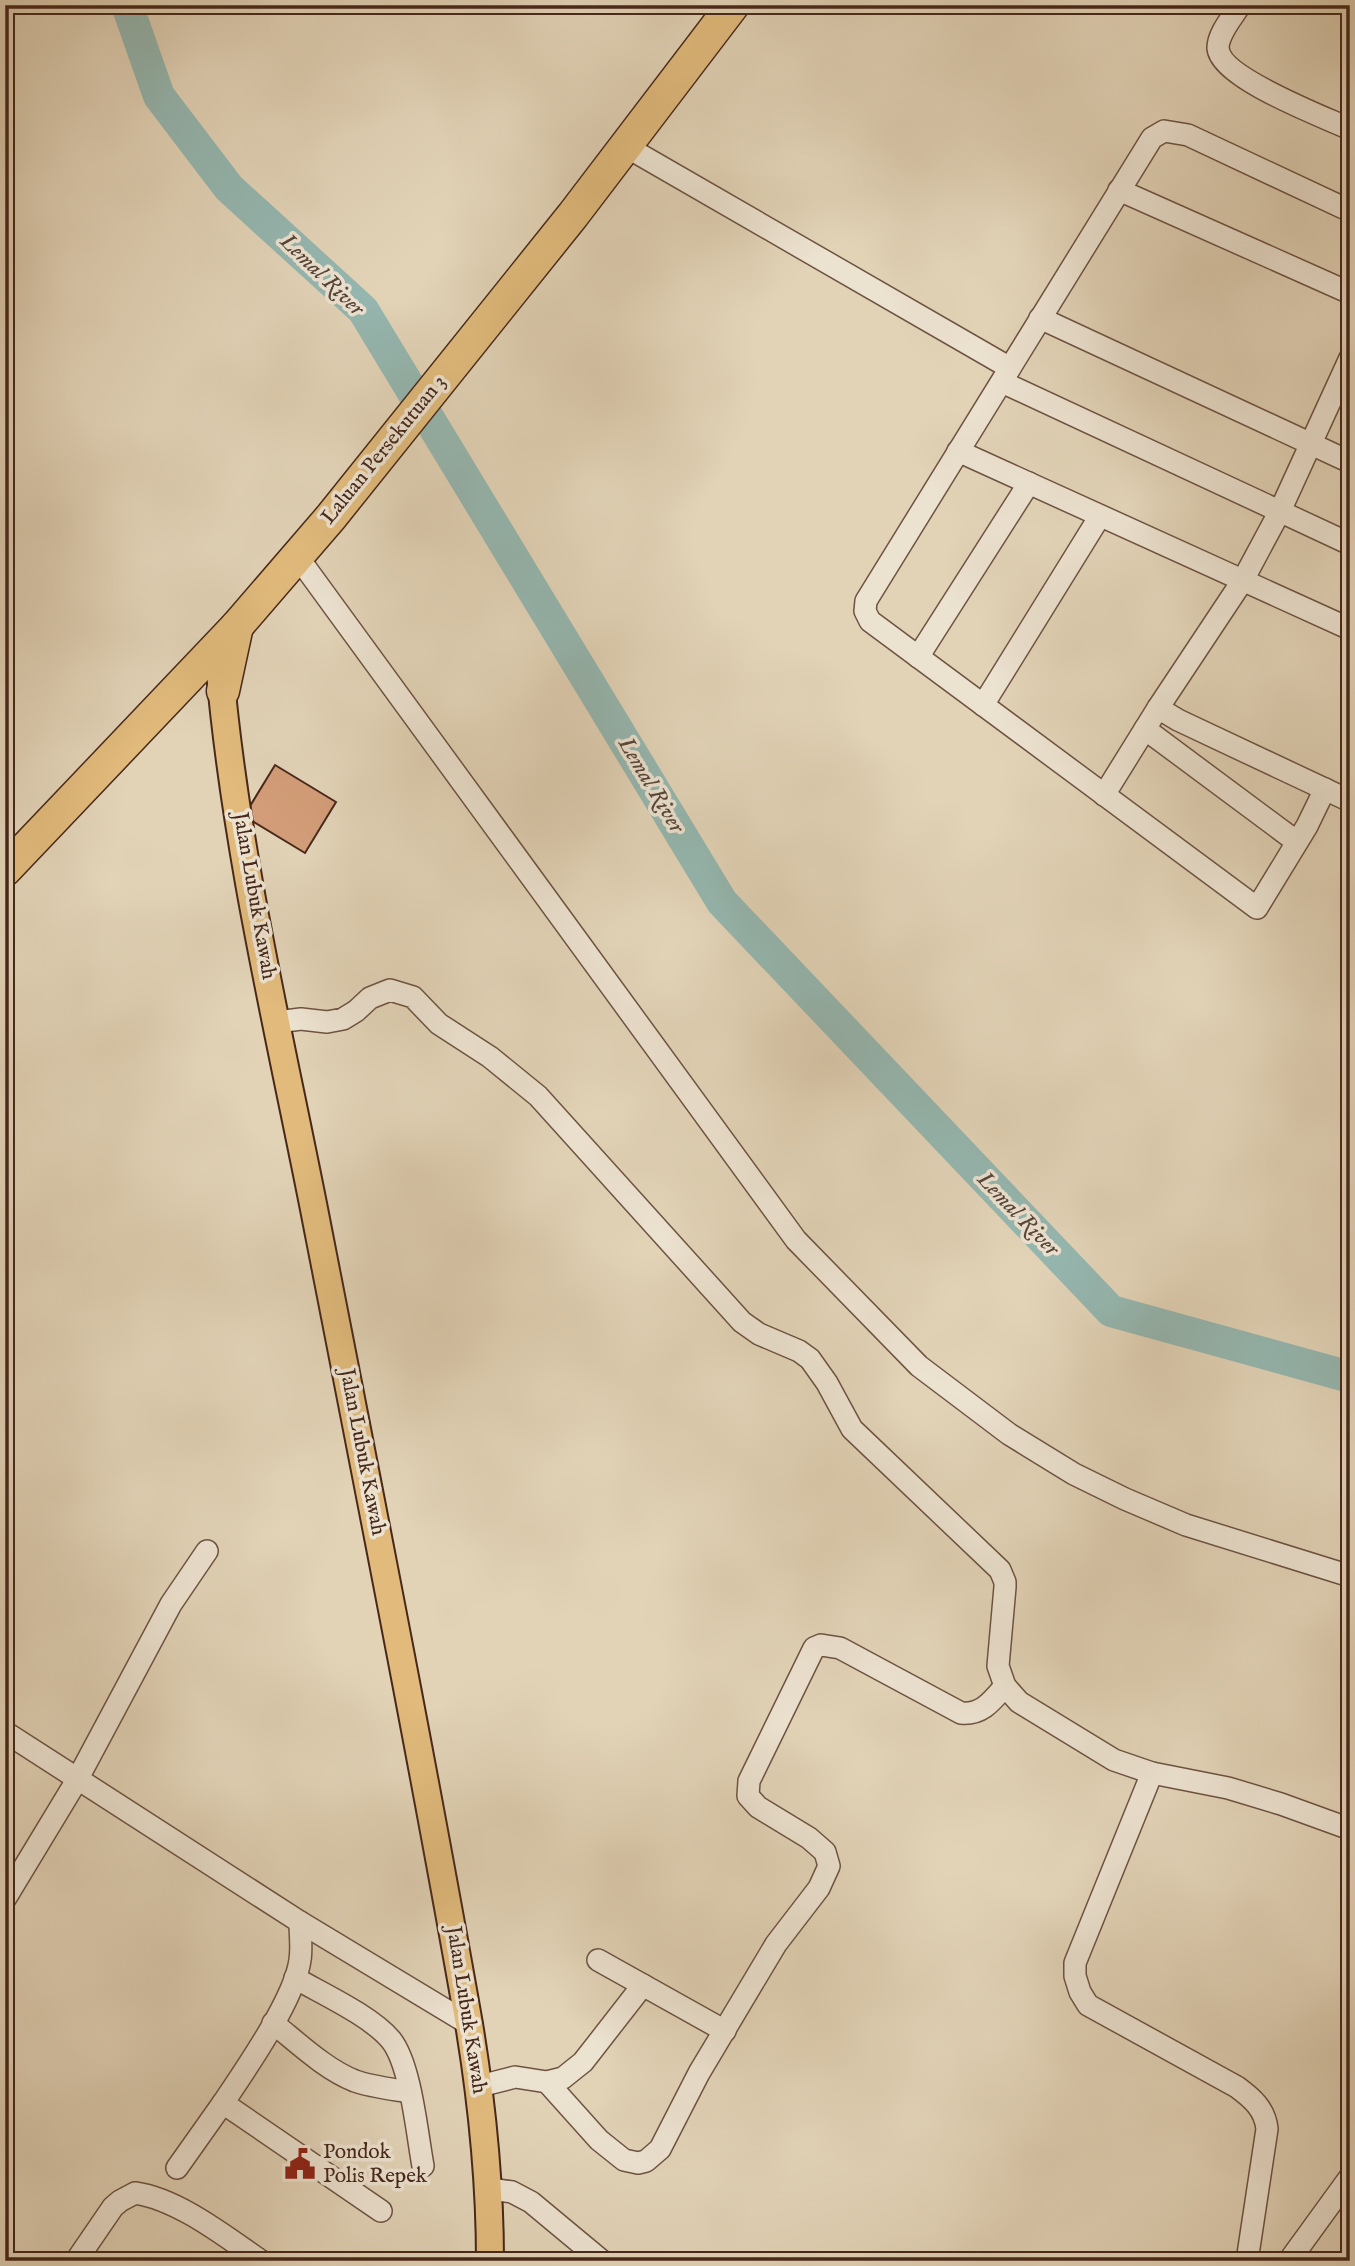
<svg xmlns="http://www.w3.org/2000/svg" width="1355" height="2266" font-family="'IM FELL English',serif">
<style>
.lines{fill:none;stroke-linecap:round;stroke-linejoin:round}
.river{stroke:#95b7b0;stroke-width:32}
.building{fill:#d29d78;stroke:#47281b;stroke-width:2}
.minor-casing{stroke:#6e5342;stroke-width:24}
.major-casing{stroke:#47281b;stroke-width:30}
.highway-casing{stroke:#47281b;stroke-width:35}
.minor{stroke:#ece2d0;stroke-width:21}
.major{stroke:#e1ba7c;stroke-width:26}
.highway{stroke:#e1ba7c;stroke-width:32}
.labels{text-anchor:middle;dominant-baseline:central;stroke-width:7;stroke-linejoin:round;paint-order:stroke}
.street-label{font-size:21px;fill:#47281b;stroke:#ece2d0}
.poi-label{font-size:21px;fill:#47281b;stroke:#ece2d0;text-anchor:start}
.water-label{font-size:23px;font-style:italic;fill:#574539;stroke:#ece2d0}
</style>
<rect width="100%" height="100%" fill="#e2d3b7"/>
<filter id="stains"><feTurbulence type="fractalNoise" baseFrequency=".00286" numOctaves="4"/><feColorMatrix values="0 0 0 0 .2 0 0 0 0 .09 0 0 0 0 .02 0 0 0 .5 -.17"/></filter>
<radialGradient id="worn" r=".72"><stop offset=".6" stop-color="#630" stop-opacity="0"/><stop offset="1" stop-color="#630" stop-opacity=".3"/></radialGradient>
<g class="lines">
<polyline class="river" points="127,5 159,96 229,188 363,310 722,902 1111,1311 1350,1377"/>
</g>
<polygon class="building" points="275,765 336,802 305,853 244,816"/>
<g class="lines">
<defs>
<g id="minor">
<path d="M 1240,5 C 1233,17 1218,33 1218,48 C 1220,78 1324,117 1350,129"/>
<polyline points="625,146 1010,368"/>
<polyline points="1119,190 1350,293"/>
<polyline points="1040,318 1350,462"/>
<polyline points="1002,382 1350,544"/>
<polyline points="958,451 1350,629"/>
<polyline points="297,556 796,1240 919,1366 1009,1434 1074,1474 1125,1499 1186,1525 1350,1576"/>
<polyline points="918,657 1029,483"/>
<polyline points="983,705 1100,516"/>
<polyline points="1158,708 1178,720 1350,801"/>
<polyline points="1145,729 1297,842"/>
<polyline points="1325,789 1307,826 1257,908 870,621 865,611 866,601 1152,138 1164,131 1188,135 1350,211"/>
<polyline points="1104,795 1158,708 1243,580 1280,511 1350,358"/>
<polyline points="277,1022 301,1019 327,1022 343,1019 356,1011 370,998 390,990 413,997 439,1024 490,1057 538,1096 742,1322 759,1334 799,1351 810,1359 827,1383 852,1429 1000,1570 1005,1582 1005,1587 998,1666 1005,1686 1019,1702 1114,1760 1152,1773 1228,1788 1281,1804 1350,1829"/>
<polyline points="5,1732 300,1922 469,2024"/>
<path d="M 1152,1773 L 1075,1963 L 1075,1976 L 1080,1992 L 1088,2005 L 1237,2087 C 1252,2098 1265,2109 1267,2129 L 1247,2261"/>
<polyline points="5,1899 77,1780 171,1604 207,1551"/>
<path d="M 300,1922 C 300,1934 302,1948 300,1960 C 295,1998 246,2069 223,2103 L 381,2211"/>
<polyline points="598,1960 725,2031"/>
<path d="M 295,1978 C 323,1994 371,2016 391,2040 C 411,2065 417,2134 423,2166"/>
<path d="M 273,2023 C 298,2043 325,2069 355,2081 C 372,2087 392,2089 410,2092"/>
<path d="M 547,2082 L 599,2140 L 624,2160 L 638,2163 L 646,2161 L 660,2149 L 699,2073 L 776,1944 L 819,1888 L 829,1866 L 825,1852 L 809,1838 L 758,1807 L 748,1796 L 749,1781 L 814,1648 L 821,1645 L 840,1648 L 961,1713 C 982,1715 992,1701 1005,1686"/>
<polyline points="480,2086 515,2077 547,2082 563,2078 583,2062 643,1985"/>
<polyline points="177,2168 223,2103"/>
<polyline points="490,2189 512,2192 531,2202 602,2261"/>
<path d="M 76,2261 L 113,2207 L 120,2201 L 135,2193 C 178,2199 226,2237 261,2261"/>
<polyline points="1289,2261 1350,2177"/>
</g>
<path id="major" d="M 220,672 C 236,852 279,1032 314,1209 C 367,1481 421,1752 469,2024 C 482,2103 490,2181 490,2261"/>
<g id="highway">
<polyline points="223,691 237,626"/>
<polyline points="5,870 238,625 331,517 573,215 733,5"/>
</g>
</defs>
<use href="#minor" class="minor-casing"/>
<use href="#major" class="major-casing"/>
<use href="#highway" class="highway-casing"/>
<use href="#minor" class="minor"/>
<use href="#major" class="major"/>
<use href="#highway" class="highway"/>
</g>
<defs>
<symbol id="civic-bare" viewBox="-9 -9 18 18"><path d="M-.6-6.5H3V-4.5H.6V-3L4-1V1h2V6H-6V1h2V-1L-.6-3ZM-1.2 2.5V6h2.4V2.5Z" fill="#8f2418" stroke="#ece2d0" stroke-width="2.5" paint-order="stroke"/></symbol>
</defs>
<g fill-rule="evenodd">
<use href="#civic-bare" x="278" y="2142" width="44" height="44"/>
</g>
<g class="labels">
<g class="street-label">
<text transform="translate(384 450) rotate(-51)">Laluan Persekutuan 3</text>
<text transform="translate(254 896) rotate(80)">Jalan Lubuk Kawah</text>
<text transform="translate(362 1452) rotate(79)">Jalan Lubuk Kawah</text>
<text transform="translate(466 2010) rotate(81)">Jalan Lubuk Kawah</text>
</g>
<g class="poi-label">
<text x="323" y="2152">Pondok<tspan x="323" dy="24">Polis Repek</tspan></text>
</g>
<g class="water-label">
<text transform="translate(322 275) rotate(44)">Lemal River</text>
<text transform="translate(651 785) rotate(59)">Lemal River</text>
<text transform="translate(1018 1214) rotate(46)">Lemal River</text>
</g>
</g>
<rect width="1355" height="2266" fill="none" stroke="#e2d3b7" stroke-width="28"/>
<rect x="7" y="7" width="1341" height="2252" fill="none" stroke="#47281b" stroke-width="3.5"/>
<rect x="14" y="14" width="1327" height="2238" fill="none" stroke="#47281b" stroke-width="2"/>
<rect width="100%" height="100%" filter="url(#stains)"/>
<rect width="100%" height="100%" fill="url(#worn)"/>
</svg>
